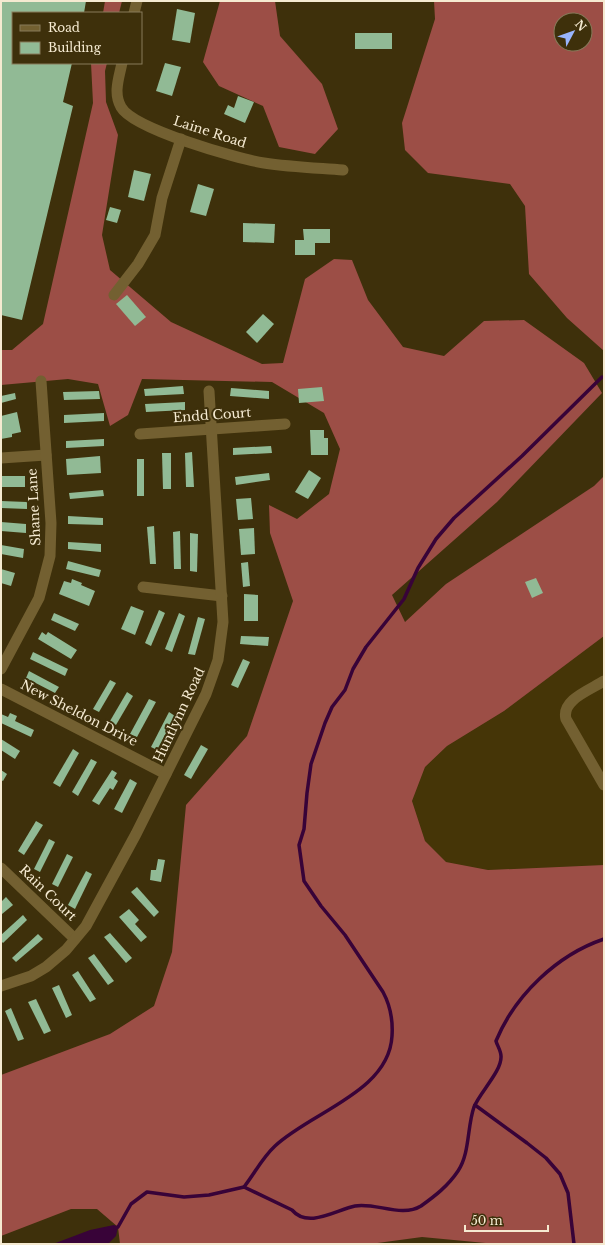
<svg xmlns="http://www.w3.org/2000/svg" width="605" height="1245" font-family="'Libre Baskerville',serif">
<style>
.built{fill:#453507}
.forest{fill:#9c4e46;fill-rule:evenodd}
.water{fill:#380338}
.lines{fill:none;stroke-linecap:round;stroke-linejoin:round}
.stream{stroke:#380338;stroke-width:3.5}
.building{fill:#91ba95}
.minor{stroke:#736031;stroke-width:11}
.labels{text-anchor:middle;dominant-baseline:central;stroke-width:4;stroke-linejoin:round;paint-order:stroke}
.street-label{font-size:13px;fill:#f5ead1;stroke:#3e300b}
</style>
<rect width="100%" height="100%" fill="#3e300b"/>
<polygon class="built" points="604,636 604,865 488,870 446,862 425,841 412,801 425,767 447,746 504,711"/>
<g class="forest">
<polygon points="105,1 122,1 119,13 103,13"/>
<polygon points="220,1 275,1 280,36 322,84 338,129 315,154 279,147 263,106 219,86 203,62"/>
<path d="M 434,1 L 604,1 L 604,351 L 567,318 L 529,274 L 525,206 L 510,184 L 428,173 L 405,150 L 402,123 L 435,19 ZM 561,20 L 585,20 L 585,44 L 561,44 Z"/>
<polygon points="91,63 107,63 105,71 106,102 118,135 102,235 110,270 171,322 262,364 283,363 305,279 334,259 352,260 368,300 403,347 444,356 484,321 524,320 584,363 602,393 497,502 392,595 405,622 446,584 594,486 604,476 604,636 504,711 447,746 425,767 412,801 425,841 446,862 488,870 604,865 604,1244 496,1244 422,1237 370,1244 120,1244 118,1227 97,1209 71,1209 1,1236 1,1075 110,1034 154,1006 172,952 186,805 247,736 293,601 270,533 269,505 297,519 329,494 340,449 324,413 272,382 142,379 128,415 110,426 98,384 68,379 1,385 1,350 12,350 43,324 93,103"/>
</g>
<polygon class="water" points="114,1225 118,1227 116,1236 108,1244 53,1244 90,1230"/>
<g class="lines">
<g class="stream">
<polyline points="475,1105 527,1143 546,1158 560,1174 568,1193 574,1244"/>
<path d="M 244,1187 C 255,1173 262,1158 275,1146 C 311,1112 389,1092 392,1036 C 393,1021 390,1005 383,992 L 345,935 L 321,906 L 304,881 L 299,845 L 304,829 L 307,793 L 311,764 L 325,723 L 332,707 L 345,690 L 353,669 L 366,647 L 404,599 L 418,568 L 436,539 L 454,518 L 522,456 L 602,377"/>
<path d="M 115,1228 L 118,1227 L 131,1204 L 147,1192 L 184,1197 L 209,1195 L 244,1187 L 292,1210 C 308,1229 336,1210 355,1206 C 375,1202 402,1218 421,1206 C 435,1196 448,1186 458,1171 C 470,1153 467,1127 474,1107 C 480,1092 502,1071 501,1056 C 501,1051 497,1045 496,1041 C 515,995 557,955 604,939"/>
</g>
</g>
<g class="building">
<polygon points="1,1 86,1 84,13 13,13 13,63 72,63 63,102 73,106 22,320 1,315"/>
<polygon points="177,9 195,13 190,43 172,40"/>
<rect x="355" y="33" width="37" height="16"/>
<polygon points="165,63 181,67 172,96 156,91"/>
<polygon points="238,96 254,102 245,123 224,114 228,105 234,108"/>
<polygon points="134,170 151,174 144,201 128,197"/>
<polygon points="198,184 214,189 206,216 190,212"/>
<polygon points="110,207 121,210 117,223 106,220"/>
<polygon points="243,223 275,224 274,243 243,242"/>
<polygon points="303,229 330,229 330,243 315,243 315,255 295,255 295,240 304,240"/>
<polygon points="127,295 146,317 135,326 116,304"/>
<polygon points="263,314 274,324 257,343 246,332"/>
<polygon points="183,386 184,394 145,396 144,389"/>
<polygon points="322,387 324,401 299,403 298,389"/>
<polygon points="231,388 269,391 269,399 230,396"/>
<polygon points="99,391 100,399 64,400 63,392"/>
<polygon points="15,393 16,399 1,403 1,396"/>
<polygon points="185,402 185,410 146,412 145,404"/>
<polygon points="17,412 21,432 12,434 12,437 1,439 1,416"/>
<polygon points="104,413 104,421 64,423 64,415"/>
<polygon points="310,430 324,430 324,438 328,438 328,455 311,455"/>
<polygon points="104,439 104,446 66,448 66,441"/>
<polygon points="271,446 272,453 233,455 233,448"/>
<polygon points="192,452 194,487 186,487 185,453"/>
<polygon points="162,453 171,453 171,489 163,489"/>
<polygon points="100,456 101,473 67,475 66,459"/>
<rect x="137" y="459" width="7" height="37"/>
<polygon points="309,470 321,478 308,499 295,492"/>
<polygon points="269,473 270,480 236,485 235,477"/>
<rect x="1" y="476" width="24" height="11"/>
<polygon points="103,490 104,496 70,499 69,493"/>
<polygon points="251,498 253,519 238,520 236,499"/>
<polygon points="1,501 27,502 27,509 1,508"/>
<polygon points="68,516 103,518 103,525 68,524"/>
<polygon points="1,522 26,524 26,533 1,531"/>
<polygon points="154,526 156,564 150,564 147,527"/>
<polygon points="254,528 255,554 241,555 239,529"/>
<polygon points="180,531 181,569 174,569 173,532"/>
<polygon points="190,533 198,534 197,572 190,571"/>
<polygon points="68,542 101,544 101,552 68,549"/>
<polygon points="1,545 24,549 23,558 1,554"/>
<polygon points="68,561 101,570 99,577 66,569"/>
<polygon points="248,562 250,586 243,587 241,563"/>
<polygon points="1,569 15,573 11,586 1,583"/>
<polygon points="536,578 543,593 532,598 525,582"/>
<polygon points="72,579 82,583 81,585 95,591 89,606 59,594 64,581 71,583"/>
<polygon points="244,594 258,595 258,621 244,621"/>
<polygon points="131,606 144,611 135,635 121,629"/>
<polygon points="159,610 165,613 151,646 145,643"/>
<polygon points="54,613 79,624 75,631 51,620"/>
<polygon points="179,613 185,616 172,652 165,649"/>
<polygon points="198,617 205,619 195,655 188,654"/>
<polygon points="42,632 46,635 48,632 77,650 71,659 38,639"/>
<polygon points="241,636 269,637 268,646 240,644"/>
<polygon points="33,652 68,669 65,676 30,659"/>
<polygon points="243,659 250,662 238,688 231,685"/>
<polygon points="29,671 59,687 55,693 26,678"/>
<polygon points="110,680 116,683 99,712 93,709"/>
<polygon points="127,692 133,696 116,725 110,721"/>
<polygon points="149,699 156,702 137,737 130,734"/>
<polygon points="169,712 175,716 157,750 151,747"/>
<polygon points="10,713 17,716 15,721 34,730 31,737 1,723 1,714 8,717"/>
<polygon points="1,739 20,751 15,759 1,750"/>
<polygon points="201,745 208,749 191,779 184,775"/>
<polygon points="73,749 79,753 60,787 53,783"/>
<polygon points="91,759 97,762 78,796 72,792"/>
<polygon points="1,770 7,774 3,781 1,780"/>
<polygon points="112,770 117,773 114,778 118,781 113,790 110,788 99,805 92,801"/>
<polygon points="130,779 137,783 122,813 114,809"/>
<polygon points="36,821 43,825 24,855 18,851"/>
<polygon points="49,839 55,842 40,872 34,869"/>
<polygon points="67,854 73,857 58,887 52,884"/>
<polygon points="158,859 165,860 161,882 150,880 151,870 156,870"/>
<polygon points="86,871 92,874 75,909 68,905"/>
<polygon points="137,887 159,912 154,917 131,892"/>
<polygon points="6,897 13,905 2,914 1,902"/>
<polygon points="129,909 139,920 135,924 147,937 141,942 119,917"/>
<polygon points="23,915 27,920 3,943 1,941 1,935"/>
<polygon points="110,933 132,958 126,963 104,937"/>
<polygon points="38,934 43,939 16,962 12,958"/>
<polygon points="94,954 114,981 108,985 88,958"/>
<polygon points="78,971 96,999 90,1002 72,975"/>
<polygon points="59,985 72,1015 66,1018 52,988"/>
<polygon points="36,999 51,1031 44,1034 28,1002"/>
<polygon points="11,1008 24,1039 18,1041 5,1011"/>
</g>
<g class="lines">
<g class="minor">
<polyline points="134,13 137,1"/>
<path d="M 122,63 C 119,78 113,93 121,107 C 133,129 238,159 264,163 C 290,167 317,168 343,170"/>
<polyline points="114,295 138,264 155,235 162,198 181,139"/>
<polyline points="140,434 285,424"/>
<polyline points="1,458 46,455"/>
<polyline points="143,587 222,596"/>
<polyline points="1,669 39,598 50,556 51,523 41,381"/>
<path d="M 604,681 C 590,690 561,700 566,719 L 604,785"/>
<polyline points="1,689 166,774"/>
<polyline points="1,868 75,939"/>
<polyline points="1,986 31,976 46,967 66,950 86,926 136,834 206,694 218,660 223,622 209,391"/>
</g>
</g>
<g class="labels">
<g class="street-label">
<text transform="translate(210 132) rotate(18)">Laine Road</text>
<text transform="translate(212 415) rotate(-4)">Endd Court</text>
<text transform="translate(34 507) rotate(-93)">Shane Lane</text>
<text transform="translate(79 713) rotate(27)">New Sheldon Drive</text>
<text transform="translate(179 715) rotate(-65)">Huntlynn Road</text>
<text transform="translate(48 893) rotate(44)">Rain Court</text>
</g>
</g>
<rect width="605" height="1245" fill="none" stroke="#f5ead1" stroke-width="4"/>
<rect x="12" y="12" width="130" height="52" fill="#3e300b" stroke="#877a5a"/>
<rect x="20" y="25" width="20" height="6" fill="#736031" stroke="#877a5a"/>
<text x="48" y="32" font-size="12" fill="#f5ead1">Road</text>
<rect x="20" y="42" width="20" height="12" fill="#91ba95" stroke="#877a5a"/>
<text x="48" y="52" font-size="12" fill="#f5ead1">Building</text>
<g transform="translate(573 32) rotate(49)"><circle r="19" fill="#3e300b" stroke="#877a5a"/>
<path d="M0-3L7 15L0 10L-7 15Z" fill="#99b5fd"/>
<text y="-6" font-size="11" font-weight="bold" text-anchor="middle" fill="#f5ead1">N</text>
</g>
<path d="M465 1225v6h83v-6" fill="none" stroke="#f5ead1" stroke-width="2"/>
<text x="471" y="1225" font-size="12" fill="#f5ead1" stroke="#3e300b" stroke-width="3" paint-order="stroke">50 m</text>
</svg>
